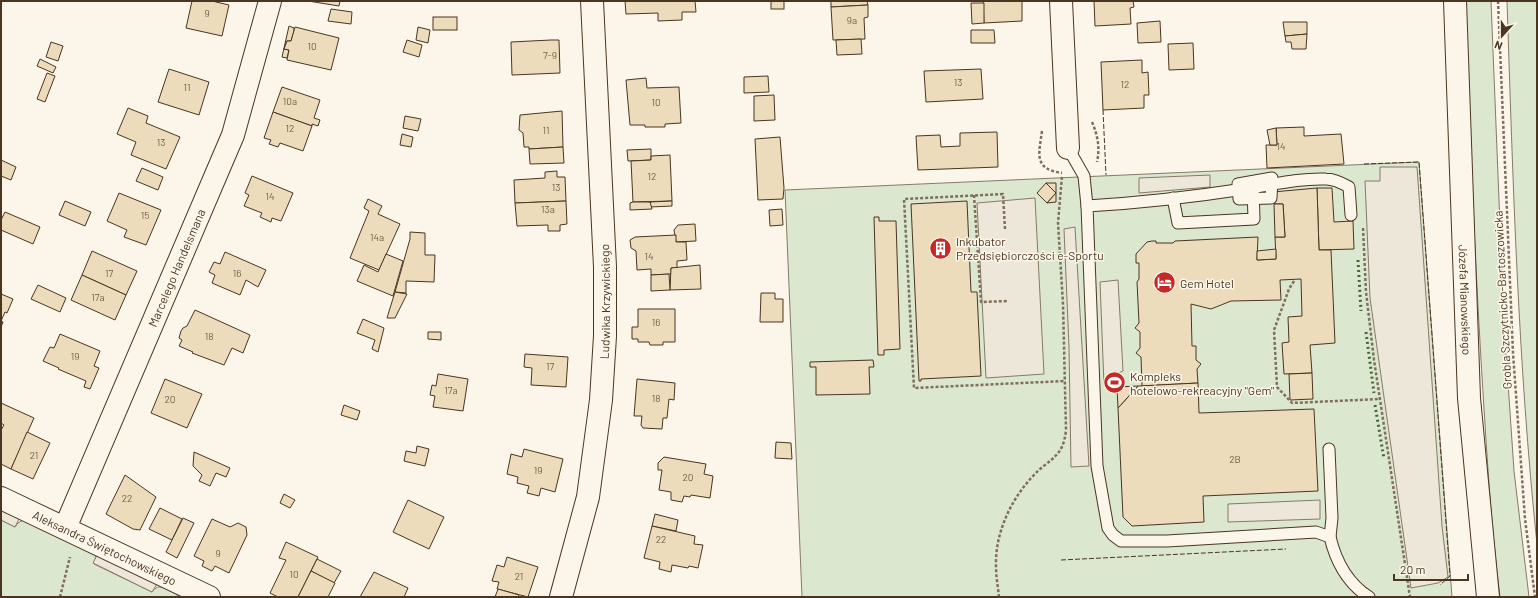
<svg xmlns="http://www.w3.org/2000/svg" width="1538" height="598" font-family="Barlow,sans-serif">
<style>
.green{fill:#dce7d0;stroke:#887966}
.parking{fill:#ede7d9;stroke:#887966}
.building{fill:#ecdcbc;stroke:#4a3520}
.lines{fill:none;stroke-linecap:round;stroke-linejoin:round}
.lane-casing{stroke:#4a3520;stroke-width:13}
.street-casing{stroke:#4a3520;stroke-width:24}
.path{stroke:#7f6f5c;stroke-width:2.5;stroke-dasharray:3 2;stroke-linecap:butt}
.lane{stroke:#fbf6e9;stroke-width:11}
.street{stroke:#fbf6e9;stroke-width:22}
.hedge{stroke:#436837;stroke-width:3;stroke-dasharray:2 3;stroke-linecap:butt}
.fence{stroke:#4a3520;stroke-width:1;stroke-dasharray:5 2;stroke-linecap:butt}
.labels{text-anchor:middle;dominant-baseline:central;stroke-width:3;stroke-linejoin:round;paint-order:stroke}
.number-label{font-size:10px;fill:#725f47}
.poi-label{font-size:12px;fill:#4a3520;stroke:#fbf6e9;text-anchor:start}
.street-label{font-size:12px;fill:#4a3520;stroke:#fbf6e9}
</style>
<rect width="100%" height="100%" fill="#fbf6e9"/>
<g class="green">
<path d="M 1466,1 L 1491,1 L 1504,324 L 1514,471 L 1529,597 L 1500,597 C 1490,518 1486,439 1481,360 C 1474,240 1469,121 1466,1 Z"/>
<path d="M 1507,1 L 1537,1 L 1537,544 C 1518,364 1513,182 1507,1 Z"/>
<polygon points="1419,162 1452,597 802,597 785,190"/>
<path d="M 1,520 L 15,527 L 18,523 L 23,520 L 93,554 L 96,556 L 94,564 L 152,592 C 159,582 167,589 176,593 L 178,597 L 1,597 Z"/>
</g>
<g class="parking">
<polygon points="1380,167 1417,167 1442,526 1448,577 1438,583 1411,588 1370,298 1365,181 1380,181"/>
<polygon points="1210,175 1210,187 1139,193 1139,178"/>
<polygon points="1035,198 1044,374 986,378 977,203"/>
<polygon points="1075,227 1089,466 1071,467 1069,347 1064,229"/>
<polygon points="1118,280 1123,371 1111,376 1104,385 1100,282"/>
<polygon points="1320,500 1320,519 1228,522 1228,504"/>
<polygon points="1,510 19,519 15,527 1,520"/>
<polygon points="97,555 157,584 152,592 93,563"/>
</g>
<g class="building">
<polygon points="192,1 212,1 229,5 222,36 186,28"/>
<polygon points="308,1 340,1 339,6"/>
<polygon points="625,1 695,1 696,12 682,12 682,20 658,21 658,13 626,14"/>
<rect x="771" y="1" width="13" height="8"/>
<polygon points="831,1 867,1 868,5 831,7"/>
<polygon points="983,1 1022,1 1022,21 984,23"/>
<polygon points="1094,1 1133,1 1134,7 1130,8 1131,24 1095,26"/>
<polygon points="971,3 984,3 984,23 972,24"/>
<polygon points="868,5 868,17 864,18 865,39 833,40 831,7"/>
<polygon points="331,9 352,12 351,24 328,21"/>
<rect x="433" y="17" width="24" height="13"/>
<polygon points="1160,21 1161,42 1138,43 1137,23"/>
<polygon points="1283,22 1307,22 1307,34 1285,36"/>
<polygon points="289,26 294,28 294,31 291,41 287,41 284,49 289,50 287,58 282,57"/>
<polygon points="295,27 339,38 331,70 287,60 289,50 284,49 287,41 291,41"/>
<polygon points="418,27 430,30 428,43 416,40"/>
<polygon points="971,30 994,30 995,43 971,43"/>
<polygon points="1307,34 1306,49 1292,49 1291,42 1286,42 1285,36"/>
<polygon points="861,39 862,54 837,55 836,40"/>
<polygon points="407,40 422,45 419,57 403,52"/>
<polygon points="551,40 559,40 560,73 512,75 511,42"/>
<polygon points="51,42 63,46 58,61 46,57"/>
<polygon points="1193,43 1194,69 1169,70 1168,44"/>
<polygon points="40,59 56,67 53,73 37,66"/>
<polygon points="1142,60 1142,73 1148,72 1149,95 1144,95 1144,108 1103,110 1101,62"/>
<polygon points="169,69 209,82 199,115 158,102"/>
<polygon points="981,69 983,99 926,102 924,71"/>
<polygon points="47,73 55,76 45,102 37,99"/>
<polygon points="768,76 769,92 744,93 744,77"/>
<polygon points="646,78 647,88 679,87 681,123 665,124 665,127 645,127 645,125 630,125 626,80"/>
<polygon points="282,87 320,100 314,118 320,120 318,126 312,124 312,126 273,112"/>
<polygon points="774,95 775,120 754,121 754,96"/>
<polygon points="128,108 148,116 146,123 180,137 166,169 131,155 136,142 117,134"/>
<polygon points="562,111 563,147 529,149 529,147 524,147 523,133 519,130 520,115"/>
<polygon points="273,112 312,126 303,151 280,143 278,147 269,144 271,140 264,138"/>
<polygon points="405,116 421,119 418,131 403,128"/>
<polygon points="1304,127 1304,136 1341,134 1344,164 1267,168 1266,145 1277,145 1276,128"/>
<polygon points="1276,128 1277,145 1270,145 1267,130"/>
<polygon points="997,132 998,167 918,170 916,136 940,135 941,147 960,146 960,133"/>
<polygon points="402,134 413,137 411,147 400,145"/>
<polygon points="780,137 784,188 783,199 758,200 755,139"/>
<polygon points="563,147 564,163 530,164 529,149"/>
<polygon points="651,149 651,160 628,161 627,150"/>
<polygon points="670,155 672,201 633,202 631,161 651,160 651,156"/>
<polygon points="1,160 16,167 11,180 1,176"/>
<polygon points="142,168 163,177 158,190 136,181"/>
<polygon points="557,171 557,177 565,177 566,201 515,203 514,180 545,178 545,172"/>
<polygon points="252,176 293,193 281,221 272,218 271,222 260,217 262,213 244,206 249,195 245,193"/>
<polygon points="1046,183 1056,183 1056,193"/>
<polygon points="1046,183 1056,193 1047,203 1037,193"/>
<polygon points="1317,188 1332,188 1334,222 1353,221 1354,249 1319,250"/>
<polygon points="1317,188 1319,250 1331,250 1335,343 1310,345 1312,373 1284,374 1282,343 1289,342 1288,317 1302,316 1301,279 1280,280 1281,300 1231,301 1211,309 1191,304 1192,346 1196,346 1196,360 1201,364 1197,369 1198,383 1142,386 1141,357 1136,353 1140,348 1140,332 1135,328 1139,323 1137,282 1139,279 1139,263 1136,263 1136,254 1147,242 1152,241 1156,241 1156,243 1173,243 1175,241 1258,237 1257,260 1276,259 1275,237 1285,237 1283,204 1274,204 1273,192"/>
<polygon points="119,193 161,210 146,245 124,237 127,230 107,221"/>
<polygon points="1056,193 1056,202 1047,203"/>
<polygon points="368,199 382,206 378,214 400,224 379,270 350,258 369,211 364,208"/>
<polygon points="65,201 91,212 85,226 59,215"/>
<polygon points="566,201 567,224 560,225 560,231 548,231 548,225 517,226 515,203"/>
<polygon points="672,201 672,206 650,207 650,202"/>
<polygon points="967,201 971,292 977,292 981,376 921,379 921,381 919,381 911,204"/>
<polygon points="633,202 650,202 652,209 630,210 630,203"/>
<polygon points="1274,204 1283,204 1285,237 1275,237"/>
<polygon points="782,209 783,225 770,226 769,210"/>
<polygon points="5,212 40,227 33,244 1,230 1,220"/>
<polygon points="874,217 879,217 879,221 896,221 900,349 884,350 884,355 878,355"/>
<polygon points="695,224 696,241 676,242 674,230 678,225"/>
<polygon points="410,232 425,233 425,255 435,255 434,282 406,281 406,293 395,292 410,239"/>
<polygon points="676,235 676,242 686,242 687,260 677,261 677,268 671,268 671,274 651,275 651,269 637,270 636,251 631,248 630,240 635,237"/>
<polygon points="1276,249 1276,259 1257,260 1257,251"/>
<polygon points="92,251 137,271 126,295 82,275"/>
<polygon points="225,252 266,270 258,287 246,280 240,295 212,283 215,275 209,272 214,262 220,264"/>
<polygon points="386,254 403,261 393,296 357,281 364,265 378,272"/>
<polygon points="700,265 701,289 670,290 671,268"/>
<polygon points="669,274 670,290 651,291 651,275"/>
<polygon points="82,275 126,295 115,320 71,300"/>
<polygon points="38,285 66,298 60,312 31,299"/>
<polygon points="395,292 407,294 395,318 387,318"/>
<polygon points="761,293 775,293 775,299 783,299 783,322 760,322"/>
<polygon points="1,294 13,299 7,313 5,312 1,321 3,322 1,327"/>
<polygon points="638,309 675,309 675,342 663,342 663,345 650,345 649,342 638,342 638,339 632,339 632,327 638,327"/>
<polygon points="195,310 250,335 243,353 232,348 224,365 192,353 193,352 179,346 182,340 179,338 181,331 183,328 187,326"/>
<polygon points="363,319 384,328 378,352 372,349 375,340 357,333"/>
<polygon points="428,332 441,332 441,340 428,339"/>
<polygon points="60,334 100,351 94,366 99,368 90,389 84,387 86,381 58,369 59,368 43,361 50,347 54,348"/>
<polygon points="525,354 568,357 566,387 531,385 532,368 524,367"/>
<polygon points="873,360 874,367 869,367 870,394 816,395 816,367 810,367 810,362"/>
<polygon points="1312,373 1313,399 1290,400 1289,374"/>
<polygon points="438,374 468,379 463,411 433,407 435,396 430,395 432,385 436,386"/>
<polygon points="165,379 202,394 187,428 151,413"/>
<polygon points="637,379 675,383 674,400 669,399 667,418 663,418 662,429 643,428 641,425 642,416 634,416"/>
<polygon points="1198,383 1199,413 1314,409 1318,491 1203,496 1204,522 1132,526 1123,517 1118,408 1138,386"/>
<polygon points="1138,386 1118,408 1117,387"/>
<polygon points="1,403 34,418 11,469 1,464 1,430 4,425 1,423"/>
<polygon points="344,405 360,411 357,420 341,415"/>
<polygon points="27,432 50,443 33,479 11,469"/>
<polygon points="776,442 791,443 792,459 775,458"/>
<polygon points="417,446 429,449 425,466 404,461 406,451 416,453"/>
<polygon points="524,449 563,459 555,492 541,488 539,496 527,493 529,486 517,483 518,477 507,474 511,454 522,457"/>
<polygon points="194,452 230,468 226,477 216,473 210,486 199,481 202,475 193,466"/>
<polygon points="664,457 706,464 704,474 713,476 710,498 691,495 690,497 684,496 682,502 671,500 671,492 659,490 662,470 658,470 658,463"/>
<polygon points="125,475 156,497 140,530 133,529 106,514"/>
<polygon points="284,494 295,500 290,508 280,503"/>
<polygon points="408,500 444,517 429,549 393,532"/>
<polygon points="160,508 182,519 172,540 149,529"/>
<polygon points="655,514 678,520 676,531 652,526"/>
<polygon points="183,518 194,523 177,558 166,552"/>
<polygon points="212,519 230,527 238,523 246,527 247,535 229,573 215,566 212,571 202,566 204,561 194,556"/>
<polygon points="652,526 695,536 694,544 703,545 698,568 689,566 688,568 672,565 671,572 659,569 660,562 644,558"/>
<polygon points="286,542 318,557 298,597 278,597 270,593 286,560 279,558"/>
<polygon points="507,557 538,567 528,597 497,589 499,582 492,581 497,565 504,567"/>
<polygon points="317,559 341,571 334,583 311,571"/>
<polygon points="311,571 335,583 328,597 298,597"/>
<polygon points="374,572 408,588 404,597 360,597"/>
<polygon points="498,589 519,595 518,597 495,597"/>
</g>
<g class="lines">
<defs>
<g id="lane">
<polyline points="1068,148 1084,176 1087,206"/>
<polygon points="1272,178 1271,198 1239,199 1238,184"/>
<polyline points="1173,198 1178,223 1254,219 1253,188"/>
<path d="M 1351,215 L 1349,187 C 1342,183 1334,179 1326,179 C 1298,178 1272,185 1244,189 C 1192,197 1139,203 1087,206 L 1097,466 L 1108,528 L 1113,535 L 1121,541 L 1167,541 L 1316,532 L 1330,537 C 1336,562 1347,583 1369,597"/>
<polyline points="1329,449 1332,518 1330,537"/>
</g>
<g id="street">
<polyline points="1061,1 1068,148"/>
<path id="s1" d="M 1455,1 L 1469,398 L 1488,597"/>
<path id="s2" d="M 1,498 L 209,597"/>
<path id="s3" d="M 65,528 L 233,135 L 270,1"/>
<path id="s4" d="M 561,597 L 588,497 L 601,400 L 605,336 L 605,267 L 592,1"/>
</g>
</defs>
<use href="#lane" class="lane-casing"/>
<use href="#street" class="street-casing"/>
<g class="path">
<polyline points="1498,1 1513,353 1525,519 1535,597"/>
<path d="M 1092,122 C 1098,136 1100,148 1097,162"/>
<path d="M 1042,131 C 1039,154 1033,169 1062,173"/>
<polyline points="974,195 981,302 1008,301"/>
<polyline points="1363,228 1366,292 1374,360 1410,597"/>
<polyline points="1005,229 1003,194 904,199 914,388 1065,381"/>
<polyline points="1294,281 1289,289 1274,330 1277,387 1292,403 1380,399"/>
<polyline points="60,597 70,557"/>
<path d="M 999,597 C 998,587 996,577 996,566 C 995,534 1010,501 1032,477 C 1049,458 1063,459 1066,430 L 1063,304 L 1058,223 L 1062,176"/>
</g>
<use href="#lane" class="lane"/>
<use href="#street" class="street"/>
<g class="hedge">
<polyline points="1358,260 1361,311"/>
<polyline points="1366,332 1374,393"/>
<polyline points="1375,405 1384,459"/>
</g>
<g class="fence">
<polyline points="1103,110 1106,175"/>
<polyline points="1364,164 1419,162 1450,576 1440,585"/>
<polyline points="1061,560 1286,549"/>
</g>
</g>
<defs>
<symbol id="building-disc" viewBox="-11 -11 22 22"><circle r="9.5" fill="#c62828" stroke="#fbf6e9"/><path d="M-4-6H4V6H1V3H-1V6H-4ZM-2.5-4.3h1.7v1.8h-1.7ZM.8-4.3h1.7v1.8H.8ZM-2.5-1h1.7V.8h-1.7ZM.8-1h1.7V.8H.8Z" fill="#fff"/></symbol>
<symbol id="hotel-disc" viewBox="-11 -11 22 22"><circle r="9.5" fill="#c62828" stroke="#fbf6e9"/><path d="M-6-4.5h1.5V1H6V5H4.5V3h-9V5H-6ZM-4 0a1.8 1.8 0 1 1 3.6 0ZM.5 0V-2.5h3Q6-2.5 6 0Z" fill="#fff"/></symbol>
<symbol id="stadium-disc" viewBox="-11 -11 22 22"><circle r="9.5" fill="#c62828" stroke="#fbf6e9"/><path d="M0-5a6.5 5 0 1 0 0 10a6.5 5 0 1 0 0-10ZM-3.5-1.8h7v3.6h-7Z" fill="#fff"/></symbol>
</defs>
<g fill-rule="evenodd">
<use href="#building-disc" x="928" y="236" width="25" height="25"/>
<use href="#hotel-disc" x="1152" y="270" width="25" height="25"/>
<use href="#stadium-disc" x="1102" y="370" width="25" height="25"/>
</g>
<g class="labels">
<g class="number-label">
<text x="207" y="13">9</text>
<text x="852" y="20">9a</text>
<text x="312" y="46">10</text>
<text x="550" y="55">7-9</text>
<text x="958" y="82">13</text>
<text x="1125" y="84">12</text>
<text x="187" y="87">11</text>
<text x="290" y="101">10a</text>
<text x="656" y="102">10</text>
<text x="290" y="128">12</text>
<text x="546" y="130">11</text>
<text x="161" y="142">13</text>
<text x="1281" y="146">14</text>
<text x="652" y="176">12</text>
<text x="556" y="187">13</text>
<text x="270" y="196">14</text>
<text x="548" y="209">13a</text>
<text x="145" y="215">15</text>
<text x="377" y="237">14a</text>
<text x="649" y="256">14</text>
<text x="109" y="273">17</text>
<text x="237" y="273">16</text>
<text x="98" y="297">17a</text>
<text x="656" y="322">16</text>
<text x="209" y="336">18</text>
<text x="75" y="356">19</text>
<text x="550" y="366">17</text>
<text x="451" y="390">17a</text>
<text x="656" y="398">18</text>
<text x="170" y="399">20</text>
<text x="34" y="455">21</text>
<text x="1235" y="459">2B</text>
<text x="538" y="470">19</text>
<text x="688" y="477">20</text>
<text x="127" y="498">22</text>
<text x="661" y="539">22</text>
<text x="218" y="553">9</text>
<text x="294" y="574">10</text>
<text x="519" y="576">21</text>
</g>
<g class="poi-label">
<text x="956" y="241">Inkubator<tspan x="956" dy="14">Przedsiębiorczości e-Sportu</tspan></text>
<text x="1180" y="283">Gem Hotel</text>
<text x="1130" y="376">Kompleks<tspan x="1130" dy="14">hotelowo-rekreacyjny "Gem"</tspan></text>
</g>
<g class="street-label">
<text stroke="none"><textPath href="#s3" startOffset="283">Marcelego Handelsmana</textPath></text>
<text stroke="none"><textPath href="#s1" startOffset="299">Józefa Mianowskiego</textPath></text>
<text transform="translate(1502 300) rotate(-93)">Grobla Szczytnicko-Bartoszowicka</text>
<text stroke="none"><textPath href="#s4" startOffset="300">Ludwika Krzywickiego</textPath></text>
<text stroke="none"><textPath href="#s2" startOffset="115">Aleksandra Świętochowskiego</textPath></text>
</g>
</g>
<rect width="1538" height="598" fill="none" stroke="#4a3520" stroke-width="4"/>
<g transform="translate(1502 36) rotate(201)" stroke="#fbf6e9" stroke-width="3" paint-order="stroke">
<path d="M0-3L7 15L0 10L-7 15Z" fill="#4a3520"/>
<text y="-6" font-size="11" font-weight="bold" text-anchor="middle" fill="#4a3520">N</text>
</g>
<path d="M1394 574v6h74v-6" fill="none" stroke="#4a3520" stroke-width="2"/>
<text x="1400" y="574" font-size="12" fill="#4a3520" stroke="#fbf6e9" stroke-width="3" paint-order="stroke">20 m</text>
</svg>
